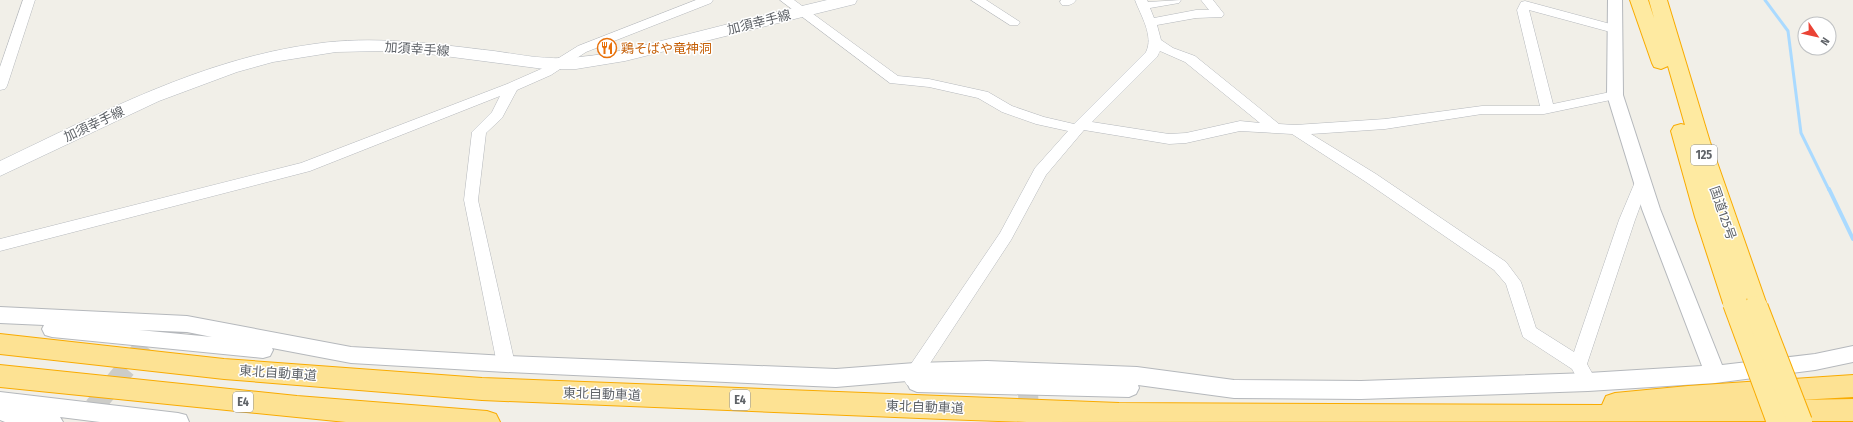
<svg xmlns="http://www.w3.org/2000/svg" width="1853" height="422" font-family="'Fira Sans Condensed','Noto Sans JP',sans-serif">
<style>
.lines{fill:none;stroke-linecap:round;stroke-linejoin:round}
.stream-far1{stroke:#aadaff;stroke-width:3}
.stream{stroke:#aadaff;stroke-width:4}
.tertiary-tunnel{stroke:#ccccc8;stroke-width:20;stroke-dasharray:20 10;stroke-linecap:butt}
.minor-casing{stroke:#b5b8bc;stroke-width:1}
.tertiary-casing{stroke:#b5b8bc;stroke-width:2}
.secondary-casing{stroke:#b6babf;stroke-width:1}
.trunk-casing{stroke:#f9ab00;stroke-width:2}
.motorway-casing{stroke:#f9ab00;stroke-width:2}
.minor{fill:#fff;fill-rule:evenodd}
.tertiary{fill:#fff;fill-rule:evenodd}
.secondary{fill:#fff;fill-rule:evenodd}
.trunk{fill:#feeaa1;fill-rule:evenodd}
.motorway{fill:#fde293;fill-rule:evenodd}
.trunk-bridge-casing{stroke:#f9ab00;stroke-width:26;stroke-linecap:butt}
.trunk-bridge{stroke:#feeaa1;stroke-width:24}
.labels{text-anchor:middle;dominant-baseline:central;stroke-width:3;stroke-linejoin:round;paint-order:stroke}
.shield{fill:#fff;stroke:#8f9295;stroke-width:1}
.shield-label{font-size:12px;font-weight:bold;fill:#5f6368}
.street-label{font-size:13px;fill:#5f6368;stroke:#fff}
.food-label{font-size:13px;fill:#c56008;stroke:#fff;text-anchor:start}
</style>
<rect width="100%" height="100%" fill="#f1efe8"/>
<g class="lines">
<polyline class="stream-far1" points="1765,0 1788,31 1801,133 1829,190"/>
<polyline class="stream" points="1829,189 1853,239"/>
<g class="tertiary-tunnel">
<polyline points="1028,394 1030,422"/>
<polyline points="94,407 147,343"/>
</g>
<defs>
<g id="minor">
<polygon points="23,0 35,0 7,86 5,89 0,90 0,67"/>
<polygon points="696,0 713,0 711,3 586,52 551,75 517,90 502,118 486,133 478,200 515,364 512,369 506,371 500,369 497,364 464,200 472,132 492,112 500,96 310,171 0,251 0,239 301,163 507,84 541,69 578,46"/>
<path d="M 780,0 L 794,0 L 898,76 L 929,79 L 988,92 L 1012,106 L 1044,117 L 1074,124 L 1146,52 C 1154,36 1141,16 1135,0 L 1147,0 L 1148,2 L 1181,0 L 1179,3 L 1150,8 L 1154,18 L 1196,10 L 1209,10 L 1201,0 L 1213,0 L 1224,14 L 1222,17 L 1196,18 L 1157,25 L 1161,40 L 1173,48 L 1195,56 L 1279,124 L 1295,125 L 1385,119 L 1482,106 L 1540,106 L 1517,10 L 1521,2 L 1525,1 L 1618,26 L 1620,29 L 1618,32 L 1614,33 L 1529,10 L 1553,104 L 1615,91 L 1620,92 L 1622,95 L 1620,98 L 1544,114 L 1482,114 L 1385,129 L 1311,134 L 1376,174 L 1506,262 L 1521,282 L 1536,328 L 1574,352 L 1619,220 L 1635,182 L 1637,178 L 1642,177 L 1647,178 L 1649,182 L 1635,220 L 1587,364 L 1592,373 L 1589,378 L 1583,380 L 1577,378 L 1572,369 L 1523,337 L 1506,284 L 1494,270 L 1366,182 L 1292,134 L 1240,131 L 1186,143 L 1169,144 L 1084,130 L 1046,175 L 1011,240 L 923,374 L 919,385 L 913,387 L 907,385 L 904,380 L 909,367 L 1000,233 L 1035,168 L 1068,131 L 1036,124 L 1002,112 L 978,98 L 929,87 L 890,83 ZM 1160,51 L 1185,62 L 1260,123 L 1240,121 L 1186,133 L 1169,134 L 1092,122 L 1157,57 Z"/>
<polygon points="971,0 986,0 1020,22 1018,25 1010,25"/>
<path d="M 1061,0 L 1076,0 C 1073,5 1067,6 1062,5 L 1060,2 Z"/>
</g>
<g id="tertiary">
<path d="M 1608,0 L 1622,0 L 1623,95 L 1660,209 L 1722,365 L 1815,354 L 1853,346 L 1853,362 L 1815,370 L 1715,383 L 1588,391 L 1361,399 L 1234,398 L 1138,385 L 1139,388 L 1136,394 L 1129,397 L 917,392 L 910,389 L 907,383 L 907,381 L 836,387 L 506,372 L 351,363 L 272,348 L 273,350 L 270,356 L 263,358 L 52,337 L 45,335 L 42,329 L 44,325 L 0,323 L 0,307 L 187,316 L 351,347 L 506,356 L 836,369 L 915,363 L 987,361 L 1137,367 L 1234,380 L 1361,381 L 1588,373 L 1702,366 L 1642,209 L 1607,95 ZM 139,330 L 187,332 L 212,337 Z"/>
<polygon points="0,392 178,413 186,415 189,422 100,422 60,417 63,422 5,422 0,420"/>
</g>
<path id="secondary" d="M 827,0 L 857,0 L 855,4 L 625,61 L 576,69 L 544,69 L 429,54 L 383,51 L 336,52 L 273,62 L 237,72 L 159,101 L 0,176 L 0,161 C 101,113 202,59 314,44 C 373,35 434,44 494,51 C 516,54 539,59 562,58 C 604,57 644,45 685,35 C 732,23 780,11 827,0 Z"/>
<polygon id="trunk" points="1630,0 1648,0 1654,18 1649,0 1667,0 1710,142 1768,308 1764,315 1756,317 1748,315 1744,308 1735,312 1727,310 1723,303 1695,217 1671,131 1674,126 1681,124 1685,125 1668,66 1661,69 1654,67 1652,63"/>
<g id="motorway">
<polygon points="0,334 224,359 482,378 1119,403 1602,405 1606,396 1615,393 1688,386 1853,375 1853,397 1799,400 1853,399 1853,421 1027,422 943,419 482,400 224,379 0,354"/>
<polygon points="0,365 297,396 487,411 496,414 500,422 346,422 0,387"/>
</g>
</defs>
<use href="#minor" class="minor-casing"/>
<use href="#tertiary" class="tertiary-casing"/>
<use href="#secondary" class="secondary-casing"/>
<use href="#trunk" class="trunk-casing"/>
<use href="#motorway" class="motorway-casing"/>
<use href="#minor" class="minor"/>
<use href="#tertiary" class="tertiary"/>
<use href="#secondary" class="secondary"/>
<use href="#trunk" class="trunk"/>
<use href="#motorway" class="motorway"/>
<defs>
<g id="trunk-bridge">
<polyline points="1735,303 1779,422"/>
<polyline points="1756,308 1800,422"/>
</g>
</defs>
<use href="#trunk-bridge" class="trunk-bridge-casing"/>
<use href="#trunk-bridge" class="trunk-bridge"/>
</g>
<defs>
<symbol id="restaurant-ring" viewBox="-11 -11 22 22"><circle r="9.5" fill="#fff" stroke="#e8710a" stroke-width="1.5"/><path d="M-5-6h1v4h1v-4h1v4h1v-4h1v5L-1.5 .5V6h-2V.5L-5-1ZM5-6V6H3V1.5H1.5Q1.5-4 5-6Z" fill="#e8710a"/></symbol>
</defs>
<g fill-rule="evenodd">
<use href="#restaurant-ring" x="596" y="37" width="22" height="22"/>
</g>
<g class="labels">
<g class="shield">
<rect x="1691" y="145" width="26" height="20" rx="3"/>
<rect x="730" y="390" width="20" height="20" rx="3"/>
<rect x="233" y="392" width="20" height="20" rx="3"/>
</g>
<g class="shield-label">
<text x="1704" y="155">125</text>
<text x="740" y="400">E4</text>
<text x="243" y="402">E4</text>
</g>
<g class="street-label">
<text transform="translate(759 22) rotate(-14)">加須幸手線</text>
<text transform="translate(417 49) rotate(4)">加須幸手線</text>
<text transform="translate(94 124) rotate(-25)">加須幸手線</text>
<text transform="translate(1723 213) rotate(71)">国道125号</text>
<text transform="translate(278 373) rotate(4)">東北自動車道</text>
<text transform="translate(602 394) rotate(2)">東北自動車道</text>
<text transform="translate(925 407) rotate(2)">東北自動車道</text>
</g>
<g class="food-label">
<text x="621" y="48">鶏そばや竜神洞</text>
</g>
</g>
<g transform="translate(1817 36) rotate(124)"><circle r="19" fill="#ffffff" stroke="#bfc1c3"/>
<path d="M0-3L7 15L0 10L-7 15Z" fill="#ea4335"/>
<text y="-6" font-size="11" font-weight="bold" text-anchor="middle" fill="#5f6368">N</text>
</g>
</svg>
